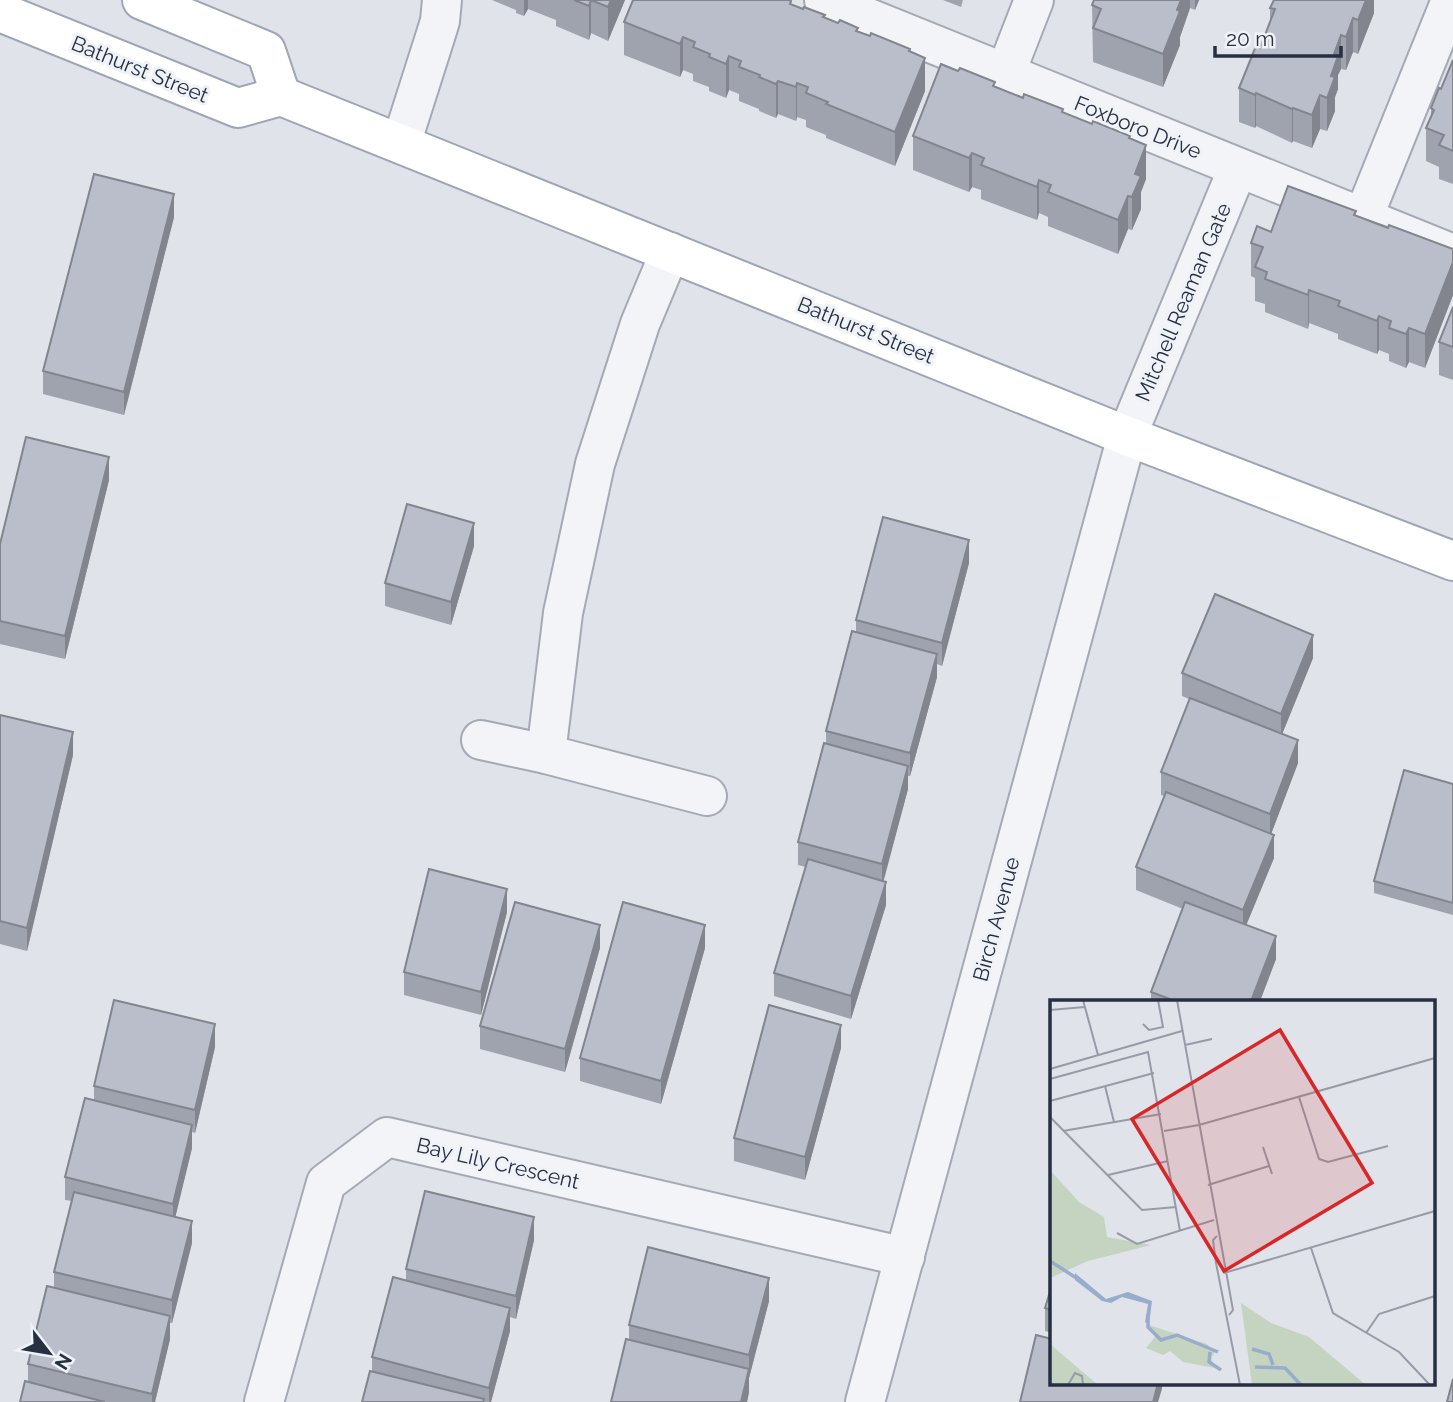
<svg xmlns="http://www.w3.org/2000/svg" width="1453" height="1402" font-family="Raleway,sans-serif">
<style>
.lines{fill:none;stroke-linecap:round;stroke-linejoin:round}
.minor-casing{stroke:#a5a9b4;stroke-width:42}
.major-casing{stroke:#9ea6b6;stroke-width:42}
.minor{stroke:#f3f4f8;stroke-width:38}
.major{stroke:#fff;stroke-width:38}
.wall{fill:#9fa3ae}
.shaded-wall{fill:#82858d}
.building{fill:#b9beca;stroke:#82858d;stroke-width:2}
.labels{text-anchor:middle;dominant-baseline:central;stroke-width:6;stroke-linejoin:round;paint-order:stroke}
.street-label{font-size:21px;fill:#272f42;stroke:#eff2f7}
.inset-river{fill:none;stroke:#98adcc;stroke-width:3.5}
.inset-road{fill:none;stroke:#969ba7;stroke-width:2}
.view{fill:#d62828;fill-opacity:0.15;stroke:#d62828;stroke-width:3.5}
.inset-edge{fill:none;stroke:#272f42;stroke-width:3.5}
</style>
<rect width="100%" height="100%" fill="#e0e3ea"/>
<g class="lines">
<defs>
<g id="minor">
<polyline points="824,0 1453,254"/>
<polyline points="1006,72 1034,0"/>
<polyline points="401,144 436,34 440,21 442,0"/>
<polyline points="1363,218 1451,0"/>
<polyline points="481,740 546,754 707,796"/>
<polyline points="546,754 563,613 595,464 640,324 670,252"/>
<polyline points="264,1402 326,1183 387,1137 905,1257"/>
<polyline points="865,1402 1127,436 1238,168"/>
</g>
<g id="major">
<polyline points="142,0 266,51 281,96"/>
<polyline points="0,12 238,108 281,96 1127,436 1453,561"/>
</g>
</defs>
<use href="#minor" class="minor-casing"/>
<use href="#major" class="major-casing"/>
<use href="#minor" class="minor"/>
<use href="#major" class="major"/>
</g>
<g class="wall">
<polygon points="492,0 625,0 608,41 591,33 589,40 556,26 556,20 528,9 524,16 516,13 516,10"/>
<polygon points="943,0 963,0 961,7"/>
<polygon points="1094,0 1199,0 1195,10 1190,8 1180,37 1180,45 1163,87 1093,62 1092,5"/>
<polygon points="1374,0 1374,13 1358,54 1353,52 1346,70 1341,69 1338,75 1338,89 1335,97 1335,111 1327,131 1320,129 1312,148 1293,141 1292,143 1256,126 1255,128 1239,122 1239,88 1260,48 1270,22 1270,8"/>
<polygon points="791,4 858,31 910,51 925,91 895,166 826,138 826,135 806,127 806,120 797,117 796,121 778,114 776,118 759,111 759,109 739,101 739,94 729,90 726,98 709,91 709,87 693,81 693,74 683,70 680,77 624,55 624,22"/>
<polygon points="1453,60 1453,184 1439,179 1439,167 1426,161 1426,128 1431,117 1431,108 1441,89"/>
<polygon points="995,86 1130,139 1146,179 1141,192 1141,209 1132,230 1128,229 1118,254 1048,226 1048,217 1039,213 1037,220 981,199 981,190 972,187 969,192 913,170 913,136"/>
<polygon points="1356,215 1453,249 1453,295 1425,368 1409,362 1406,368 1389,361 1389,354 1379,350 1377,354 1338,339 1338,334 1309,323 1308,329 1265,312 1265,304 1255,301 1255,278 1251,276 1251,243 1271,232"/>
<polygon points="174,217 124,415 43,394 43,371"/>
<polygon points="1453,307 1453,380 1439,375 1439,342"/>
<polygon points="109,480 65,659 0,644 0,544"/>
<polygon points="474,546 451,625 385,606 385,583"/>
<polygon points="969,563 942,666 937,664 937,677 910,776 908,776 908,789 883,881 886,905 851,1019 774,996 774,973 806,867 798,865 798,842 826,743 826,731 856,632 856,620"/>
<polygon points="1313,658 1282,734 1298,763 1271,834 1274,858 1246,925 1276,959 1260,1001 1151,1001 1151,992 1183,909 1136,890 1136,867 1164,796 1161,795 1161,772 1189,699 1182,696 1182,673"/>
<polygon points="0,715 73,755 27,951 0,944"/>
<polygon points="1453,784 1453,915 1374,893 1374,881"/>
<polygon points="507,912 481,1015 404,995 404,972"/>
<polygon points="600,948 565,1072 480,1049 480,1026"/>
<polygon points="705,948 661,1104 580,1081 580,1058"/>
<polygon points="215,1047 195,1133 192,1132 192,1148 175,1216 192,1243 172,1323 170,1323 170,1339 155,1402 20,1402 28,1382 28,1364 54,1288 54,1272 72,1201 65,1200 65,1177 94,1101 94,1086"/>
<polygon points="841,1048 805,1180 734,1161 734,1138"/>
<polygon points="534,1240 516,1319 510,1317 510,1331 491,1402 362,1402 372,1372 372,1357 406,1281 406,1269"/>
<polygon points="1052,1285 1052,1333 1045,1331 1045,1308"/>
<polygon points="769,1301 749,1378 749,1392 747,1402 611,1402 629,1340 629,1325"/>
</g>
<g class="shaded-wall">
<polygon points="524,0 528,0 528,9 524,16"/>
<polygon points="591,0 591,33 589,40 589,6"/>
<polygon points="611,0 625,0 608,41 608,7"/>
<polygon points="1181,0 1190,0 1190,8 1180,37 1180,45 1163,87 1163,54"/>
<polygon points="1195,0 1199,0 1195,10"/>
<polygon points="1366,0 1374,0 1374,13 1358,54 1358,20"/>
<polygon points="1353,18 1353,52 1346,70 1346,37"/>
<polygon points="1341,35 1341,69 1338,75 1338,89 1335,97 1335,111 1327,131 1327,98 1334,54"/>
<polygon points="683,37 683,70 680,77 680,44"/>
<polygon points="729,56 729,90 726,98 726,64"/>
<polygon points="925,58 925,91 895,166 895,132"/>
<polygon points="778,81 778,114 776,118 776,84"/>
<polygon points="797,83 797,117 796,121 796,87"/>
<polygon points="1256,93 1256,126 1255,128 1255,95"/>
<polygon points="1320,95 1320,129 1312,148 1312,115"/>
<polygon points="1293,108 1293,141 1292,143 1292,109"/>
<polygon points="1146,145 1146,179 1141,192 1141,209 1132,230 1132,197 1135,174"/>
<polygon points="972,153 972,187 969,192 969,158"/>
<polygon points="1039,180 1039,213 1037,220 1037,187"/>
<polygon points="174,194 174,217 124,415 124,392"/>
<polygon points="1128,196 1128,229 1118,254 1118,220"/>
<polygon points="1453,262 1453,295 1425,368 1425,334"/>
<polygon points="1309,290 1309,323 1308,329 1308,295"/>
<polygon points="1379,316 1379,350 1377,354 1377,321"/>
<polygon points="1409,328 1409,362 1406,368 1406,334"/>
<polygon points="109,457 109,480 65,659 65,636"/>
<polygon points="474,523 474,546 451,625 451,602"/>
<polygon points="969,540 969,563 942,666 942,643"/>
<polygon points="1313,635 1313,658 1281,737 1281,714"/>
<polygon points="937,654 937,677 910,776 910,753"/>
<polygon points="73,732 73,755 27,951 27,928"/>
<polygon points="1298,740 1298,763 1270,837 1270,814"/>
<polygon points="908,766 908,789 882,887 882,864"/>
<polygon points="1274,835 1274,858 1243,933 1243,910"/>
<polygon points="886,882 886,905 851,1019 851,996"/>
<polygon points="507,889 507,912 481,1015 481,992"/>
<polygon points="600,925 600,948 565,1072 565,1049"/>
<polygon points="705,925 705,948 661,1104 661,1081"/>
<polygon points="1276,936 1276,959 1260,1001 1251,1001"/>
<polygon points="215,1024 215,1047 195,1133 195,1110"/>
<polygon points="841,1025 841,1048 805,1180 805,1157"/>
<polygon points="192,1125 192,1148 173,1227 173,1204"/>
<polygon points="534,1217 534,1240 516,1319 516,1296"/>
<polygon points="192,1221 192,1243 172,1323 172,1300"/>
<polygon points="769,1278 769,1301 749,1378 749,1392 747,1402 741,1402 749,1369 749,1355"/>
<polygon points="510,1308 510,1331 491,1402 489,1402 489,1388"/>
<polygon points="170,1316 170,1339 155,1402 152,1402 152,1394"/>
<polygon points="1158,1383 1162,1383 1162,1389 1158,1402 1153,1402"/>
</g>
<g class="building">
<polygon points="574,0 591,0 589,6"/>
<polygon points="591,0 611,0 608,7"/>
<polygon points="633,0 789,0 791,1 790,4 803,9 804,7 825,15 823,17 838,23 840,20 858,28 856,31 870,36 871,33 910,49 909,51 925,58 895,132 826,104 828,102 806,93 808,87 797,83 796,87 778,81 776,84 759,77 760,75 739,67 741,61 729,56 726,64 709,57 710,54 693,47 695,42 683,37 680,44 624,22"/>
<polygon points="1094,0 1181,0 1177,10 1180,11 1163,54 1093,28 1101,9 1092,5"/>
<polygon points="1274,0 1366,0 1358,20 1353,18 1346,37 1341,35 1334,54 1338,56 1331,76 1335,77 1327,98 1320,95 1312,115 1293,108 1292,109 1256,93 1255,95 1239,88 1256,46 1260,48 1275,9 1270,8"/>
<polygon points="1453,60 1453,151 1439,145 1444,135 1426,128 1434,110 1431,108 1439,88 1441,89"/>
<polygon points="941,64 958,71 960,68 995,82 993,86 1023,98 1024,94 1063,109 1062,112 1092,124 1093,121 1130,136 1129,138 1146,145 1135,174 1141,176 1132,197 1128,196 1118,220 1048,192 1051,185 1039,180 1037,187 981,165 984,158 972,153 969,158 913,136"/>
<polygon points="94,174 174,194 124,392 43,371"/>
<polygon points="1288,186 1356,211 1354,215 1388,228 1389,225 1453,249 1453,262 1425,334 1409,328 1406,334 1389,328 1391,321 1379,316 1377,321 1338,306 1340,301 1309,290 1308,295 1265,279 1267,272 1255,267 1263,247 1251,243 1257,226 1271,232"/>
<polygon points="1453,307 1453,347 1439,342"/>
<polygon points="26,437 109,457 65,636 0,621 0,544"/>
<polygon points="407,504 474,523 451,602 385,583"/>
<polygon points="883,517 969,540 942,643 856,620"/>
<polygon points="1215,594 1313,635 1281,714 1182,673"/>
<polygon points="852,631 937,654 910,753 826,731"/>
<polygon points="1190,698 1298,740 1270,814 1161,772"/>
<polygon points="0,715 73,732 27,928 0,921"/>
<polygon points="824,743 908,766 882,864 798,842"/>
<polygon points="1404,770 1453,784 1453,903 1374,881"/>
<polygon points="1166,792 1274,835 1243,910 1136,867"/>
<polygon points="808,859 886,882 851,996 774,973"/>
<polygon points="429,869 507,889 481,992 404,972"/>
<polygon points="515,902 600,925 565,1049 480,1026"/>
<polygon points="623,902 705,925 661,1081 580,1058"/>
<polygon points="1185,902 1276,936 1251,1001 1175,1001 1151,992"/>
<polygon points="114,1000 215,1024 195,1110 94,1086"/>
<polygon points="769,1005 841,1025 805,1157 734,1138"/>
<polygon points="85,1098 192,1125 173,1204 65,1177"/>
<polygon points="425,1191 534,1217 516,1296 406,1269"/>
<polygon points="74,1192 192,1221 172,1300 54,1272"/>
<polygon points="648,1247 769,1278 749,1355 629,1325"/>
<polygon points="393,1277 510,1308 489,1388 372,1357"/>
<polygon points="1052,1285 1052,1310 1045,1308"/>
<polygon points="47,1286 170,1316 152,1394 28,1364"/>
<polygon points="1036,1335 1052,1339 1052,1383 1158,1383 1153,1402 1020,1402"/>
<polygon points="626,1339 749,1369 741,1402 611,1402"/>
<polygon points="370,1371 484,1399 483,1402 362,1402"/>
<polygon points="1453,1379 1453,1402 1447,1402"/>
<polygon points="25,1381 105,1402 20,1402"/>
</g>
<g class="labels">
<g class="street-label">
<text transform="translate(140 69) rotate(22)">Bathurst Street</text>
<text transform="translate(1138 127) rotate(22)">Foxboro Drive</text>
<text transform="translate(1183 302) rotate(-67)">Mitchell Reaman Gate</text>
<text transform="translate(866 330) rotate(22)">Bathurst Street</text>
<text transform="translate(996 919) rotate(-75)">Birch Avenue</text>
<text transform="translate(498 1163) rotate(13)">Bay Lily Crescent</text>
</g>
</g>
<g transform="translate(1050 1000)">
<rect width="385" height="385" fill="#e0e3ea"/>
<path d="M 0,170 L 29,202 L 54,217 L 57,237 L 101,245 L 38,261 L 0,278 ZM 191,303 L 221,323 L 259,337 L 316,385 L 202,385 ZM 99,325 L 157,344 L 165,352 L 161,358 L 165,368 L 133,362 L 120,351 L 113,355 L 96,348 L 105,337 ZM 0,344 L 48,385 L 0,385 Z" fill="#c4d4c0"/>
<path d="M 25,273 L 56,299 L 78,292 L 102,301 L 99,325 L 95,322 L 98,304 L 72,297 L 61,303 L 52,301 L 25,280 Z" fill="#98adcc"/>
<path class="inset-river" d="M 0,261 L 31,281M 98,315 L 98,327 L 111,340 L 127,335 L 168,352M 202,349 L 219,354 L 223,365M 160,352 L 159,362 L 171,370M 205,367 L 235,368 L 251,385"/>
<path class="inset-road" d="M 33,0 L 48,55M 127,0 L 183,310 L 179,315M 0,10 L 35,7M 93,24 L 99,30 L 113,27 L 108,0M 135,45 L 162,39M 0,69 L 132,31M 0,79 L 98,52 L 130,231M 55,86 L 64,122M 249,97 L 269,159 L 278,162 L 338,146M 0,101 L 104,73M 0,117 L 92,210 L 126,207M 13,131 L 111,114M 114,131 L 149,125 L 385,58M 213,147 L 222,174M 58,175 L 118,161M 158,185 L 219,166M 67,233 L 87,244 L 164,220M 167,236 L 163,240 L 166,263 L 190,385M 261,248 L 283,313 L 349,352 L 380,385M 174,273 L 385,211M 316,333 L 329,314 L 385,296M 18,385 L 25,373 L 32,376 L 33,385"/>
<path class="view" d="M 230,30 L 322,183 L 174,271 L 82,119 Z"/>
<rect width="385" height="385" class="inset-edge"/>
</g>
<g transform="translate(49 1353) rotate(121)" stroke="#eff2f7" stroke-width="5" paint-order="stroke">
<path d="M0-5L12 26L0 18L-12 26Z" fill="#272f42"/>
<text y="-10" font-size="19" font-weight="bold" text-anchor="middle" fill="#272f42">N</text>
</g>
<path d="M1215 46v10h126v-10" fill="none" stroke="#272f42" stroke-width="3.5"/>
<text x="1226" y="46" font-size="21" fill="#272f42" stroke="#eff2f7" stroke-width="5" paint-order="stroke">20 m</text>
</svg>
